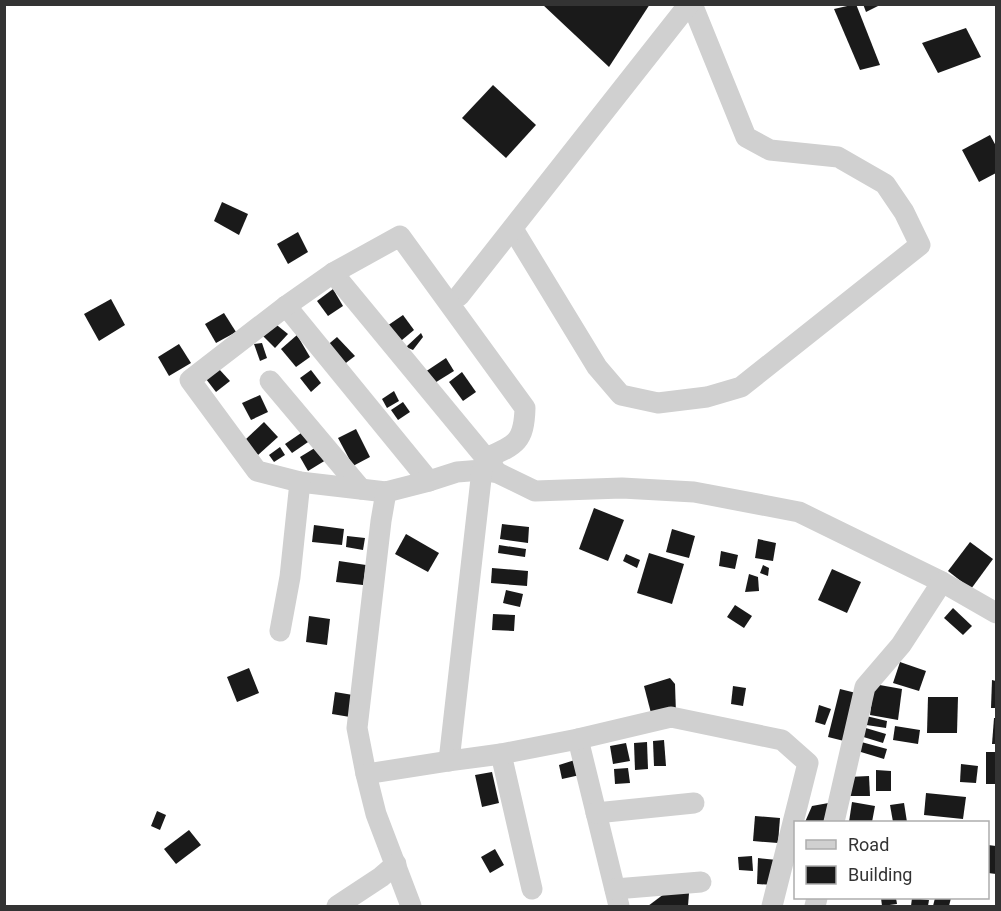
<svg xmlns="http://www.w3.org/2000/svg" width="1001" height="911" font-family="Roboto,sans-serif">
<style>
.building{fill:#1a1a1a}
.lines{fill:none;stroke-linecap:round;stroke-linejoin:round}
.minor{stroke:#d0d0d0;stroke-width:21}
</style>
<rect width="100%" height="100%" fill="#fff"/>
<g class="building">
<polygon points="542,4 650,4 609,67"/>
<polygon points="856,4 880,65 860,70 834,9"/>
<polygon points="863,4 882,4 866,12"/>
<polygon points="966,28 981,57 938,73 922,43"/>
<polygon points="493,85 536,125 506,158 462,118"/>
<polygon points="990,135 996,146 996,173 979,182 962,150"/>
<polygon points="222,202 248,214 239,235 214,221"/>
<polygon points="298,232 308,252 288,264 277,244"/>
<polygon points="333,289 343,306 328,316 317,301"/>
<polygon points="111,299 125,325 99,341 84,314"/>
<polygon points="224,313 236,332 216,343 205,324"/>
<polygon points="403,315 414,330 396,345 384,328"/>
<polygon points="273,322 288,334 275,348 262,335"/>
<polygon points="421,333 423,337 413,350 406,347"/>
<polygon points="297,335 310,357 296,367 281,349"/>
<polygon points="337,337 355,356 338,369 324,348"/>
<polygon points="262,343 267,358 260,361 254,344"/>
<polygon points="179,344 191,363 169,376 158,357"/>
<polygon points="446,358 454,371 433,384 425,372"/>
<polygon points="219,369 230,381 216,392 206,379"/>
<polygon points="311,370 321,383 311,392 300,378"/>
<polygon points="462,372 476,392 463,401 449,382"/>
<polygon points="394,391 399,401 387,408 382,399"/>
<polygon points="260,395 268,412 251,420 242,403"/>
<polygon points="403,402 410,412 398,420 391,410"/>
<polygon points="264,422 278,437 258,455 245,440"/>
<polygon points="356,429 370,457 353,466 338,438"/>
<polygon points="304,431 311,440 292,453 285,444"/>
<polygon points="318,446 326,460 308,471 300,457"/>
<polygon points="280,447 285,455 274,462 269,455"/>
<polygon points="594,508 624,520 608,561 579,549"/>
<polygon points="502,524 529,527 528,543 500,539"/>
<polygon points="314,525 344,529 342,545 312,542"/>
<polygon points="672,529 695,536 689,558 666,552"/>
<polygon points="406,534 439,553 428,572 395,554"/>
<polygon points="347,536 365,538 363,550 346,547"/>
<polygon points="758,539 776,543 773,561 755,558"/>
<polygon points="970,542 993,559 971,589 948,571"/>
<polygon points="499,545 526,549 525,557 498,553"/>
<polygon points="721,551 738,555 735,569 719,566"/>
<polygon points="649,553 684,564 672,604 637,593"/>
<polygon points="626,554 640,560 637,568 623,561"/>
<polygon points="339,561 366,565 363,585 336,582"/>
<polygon points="763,565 769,568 768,576 760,573"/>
<polygon points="492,568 528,571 527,586 491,583"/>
<polygon points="832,569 861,582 847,613 818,600"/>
<polygon points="749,574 758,577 759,591 745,592"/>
<polygon points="506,590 523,594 520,607 503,603"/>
<polygon points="735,605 752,616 744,628 727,617"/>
<polygon points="953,608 972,626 963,635 944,618"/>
<polygon points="493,614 515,615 514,631 492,630"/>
<polygon points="309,616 330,619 327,645 306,642"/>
<polygon points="900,662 926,671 919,691 893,683"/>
<polygon points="249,668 259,693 237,702 227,677"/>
<polygon points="670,678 675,684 676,714 652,717 644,686"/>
<polygon points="992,680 996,681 996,708 991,708"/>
<polygon points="874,684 902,689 898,720 870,715"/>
<polygon points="733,686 746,688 743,706 731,704"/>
<polygon points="840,689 860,694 848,742 828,737"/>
<polygon points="335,692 353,695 350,717 332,714"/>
<polygon points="928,697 958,697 957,733 927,733"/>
<polygon points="819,705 831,709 825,725 815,722"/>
<polygon points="862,715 887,721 886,728 860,724"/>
<polygon points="994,718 996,718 996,744 992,744"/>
<polygon points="859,726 886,734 883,743 857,735"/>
<polygon points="895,726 920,730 918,744 893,740"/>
<polygon points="664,740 666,766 654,766 653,741"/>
<polygon points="854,740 887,749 884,759 851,749"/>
<polygon points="647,742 648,769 635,770 634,743"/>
<polygon points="626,743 630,761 613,764 610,746"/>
<rect x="986" y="752" width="10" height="32"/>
<polygon points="578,759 580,775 562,779 559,765"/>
<polygon points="961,764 978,766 976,783 960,782"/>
<polygon points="628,768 630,783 615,784 614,769"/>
<polygon points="876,770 891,771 891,791 876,791"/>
<polygon points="492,772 499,803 482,807 475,775"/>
<polygon points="869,776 870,796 848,796 848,777"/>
<polygon points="926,793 966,797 963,819 924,815"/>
<polygon points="834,802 832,822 805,822 812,806"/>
<polygon points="852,802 875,806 872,822 849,822"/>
<polygon points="904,803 907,822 893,822 890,805"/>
<polygon points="157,811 166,815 160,830 151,826"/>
<polygon points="755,816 780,818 778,843 753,841"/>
<polygon points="189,830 201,845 176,864 164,849"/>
<polygon points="988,845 996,846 996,874 988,873"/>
<polygon points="495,849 504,865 490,873 481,857"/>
<polygon points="752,856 753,871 739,870 738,857"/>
<polygon points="758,858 777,860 775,885 757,884"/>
<polygon points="668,891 689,893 688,906 648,906"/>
<polygon points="881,898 896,898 897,904 882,906"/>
<polygon points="912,898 929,900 928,906 911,906"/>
<polygon points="935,898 951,898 949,906 933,906"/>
</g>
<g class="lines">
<g class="minor">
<polyline points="513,229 597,367 621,395 658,403 707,397 741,387 920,245 904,212 885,184 838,157 770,150 746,137 692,4"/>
<polyline points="333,273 494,468"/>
<polyline points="459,296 689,4"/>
<polyline points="286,306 429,481"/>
<polyline points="270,381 361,489"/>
<path d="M 486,458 C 516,445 524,442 525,408 L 400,236 L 333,273 L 286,306 L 190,380 L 257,471 L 300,482 L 386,492 L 429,481 L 457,472 L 482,470 L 498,473 L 535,491 L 622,488 L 694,492 L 710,495 L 799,512 L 942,582 L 996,613"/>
<polyline points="386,492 381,521 357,728 366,774 376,814 411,906"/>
<polyline points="280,631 290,577 300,482"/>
<polyline points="578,739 619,906"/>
<polyline points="501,754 532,889"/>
<polyline points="449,761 482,470"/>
<polyline points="366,774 449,761 501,754 578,739 671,717 782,740 808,763 772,906"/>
<polyline points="596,813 694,803"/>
<polyline points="834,822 865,687 901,645 942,582"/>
<polyline points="615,889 701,882"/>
<polyline points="337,906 381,877 396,864"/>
<polyline points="815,906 817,898"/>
</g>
</g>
<rect width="1001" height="911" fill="none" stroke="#333333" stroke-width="12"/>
<rect x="794" y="821" width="195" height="78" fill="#ffffff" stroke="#adadad" stroke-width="1.5"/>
<rect x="806" y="840" width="30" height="9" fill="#d0d0d0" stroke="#adadad" stroke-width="1.5"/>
<text x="848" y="851" font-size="18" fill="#333333">Road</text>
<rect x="806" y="866" width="30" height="18" fill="#1a1a1a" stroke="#adadad" stroke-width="1.5"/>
<text x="848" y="881" font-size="18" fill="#333333">Building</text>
</svg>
